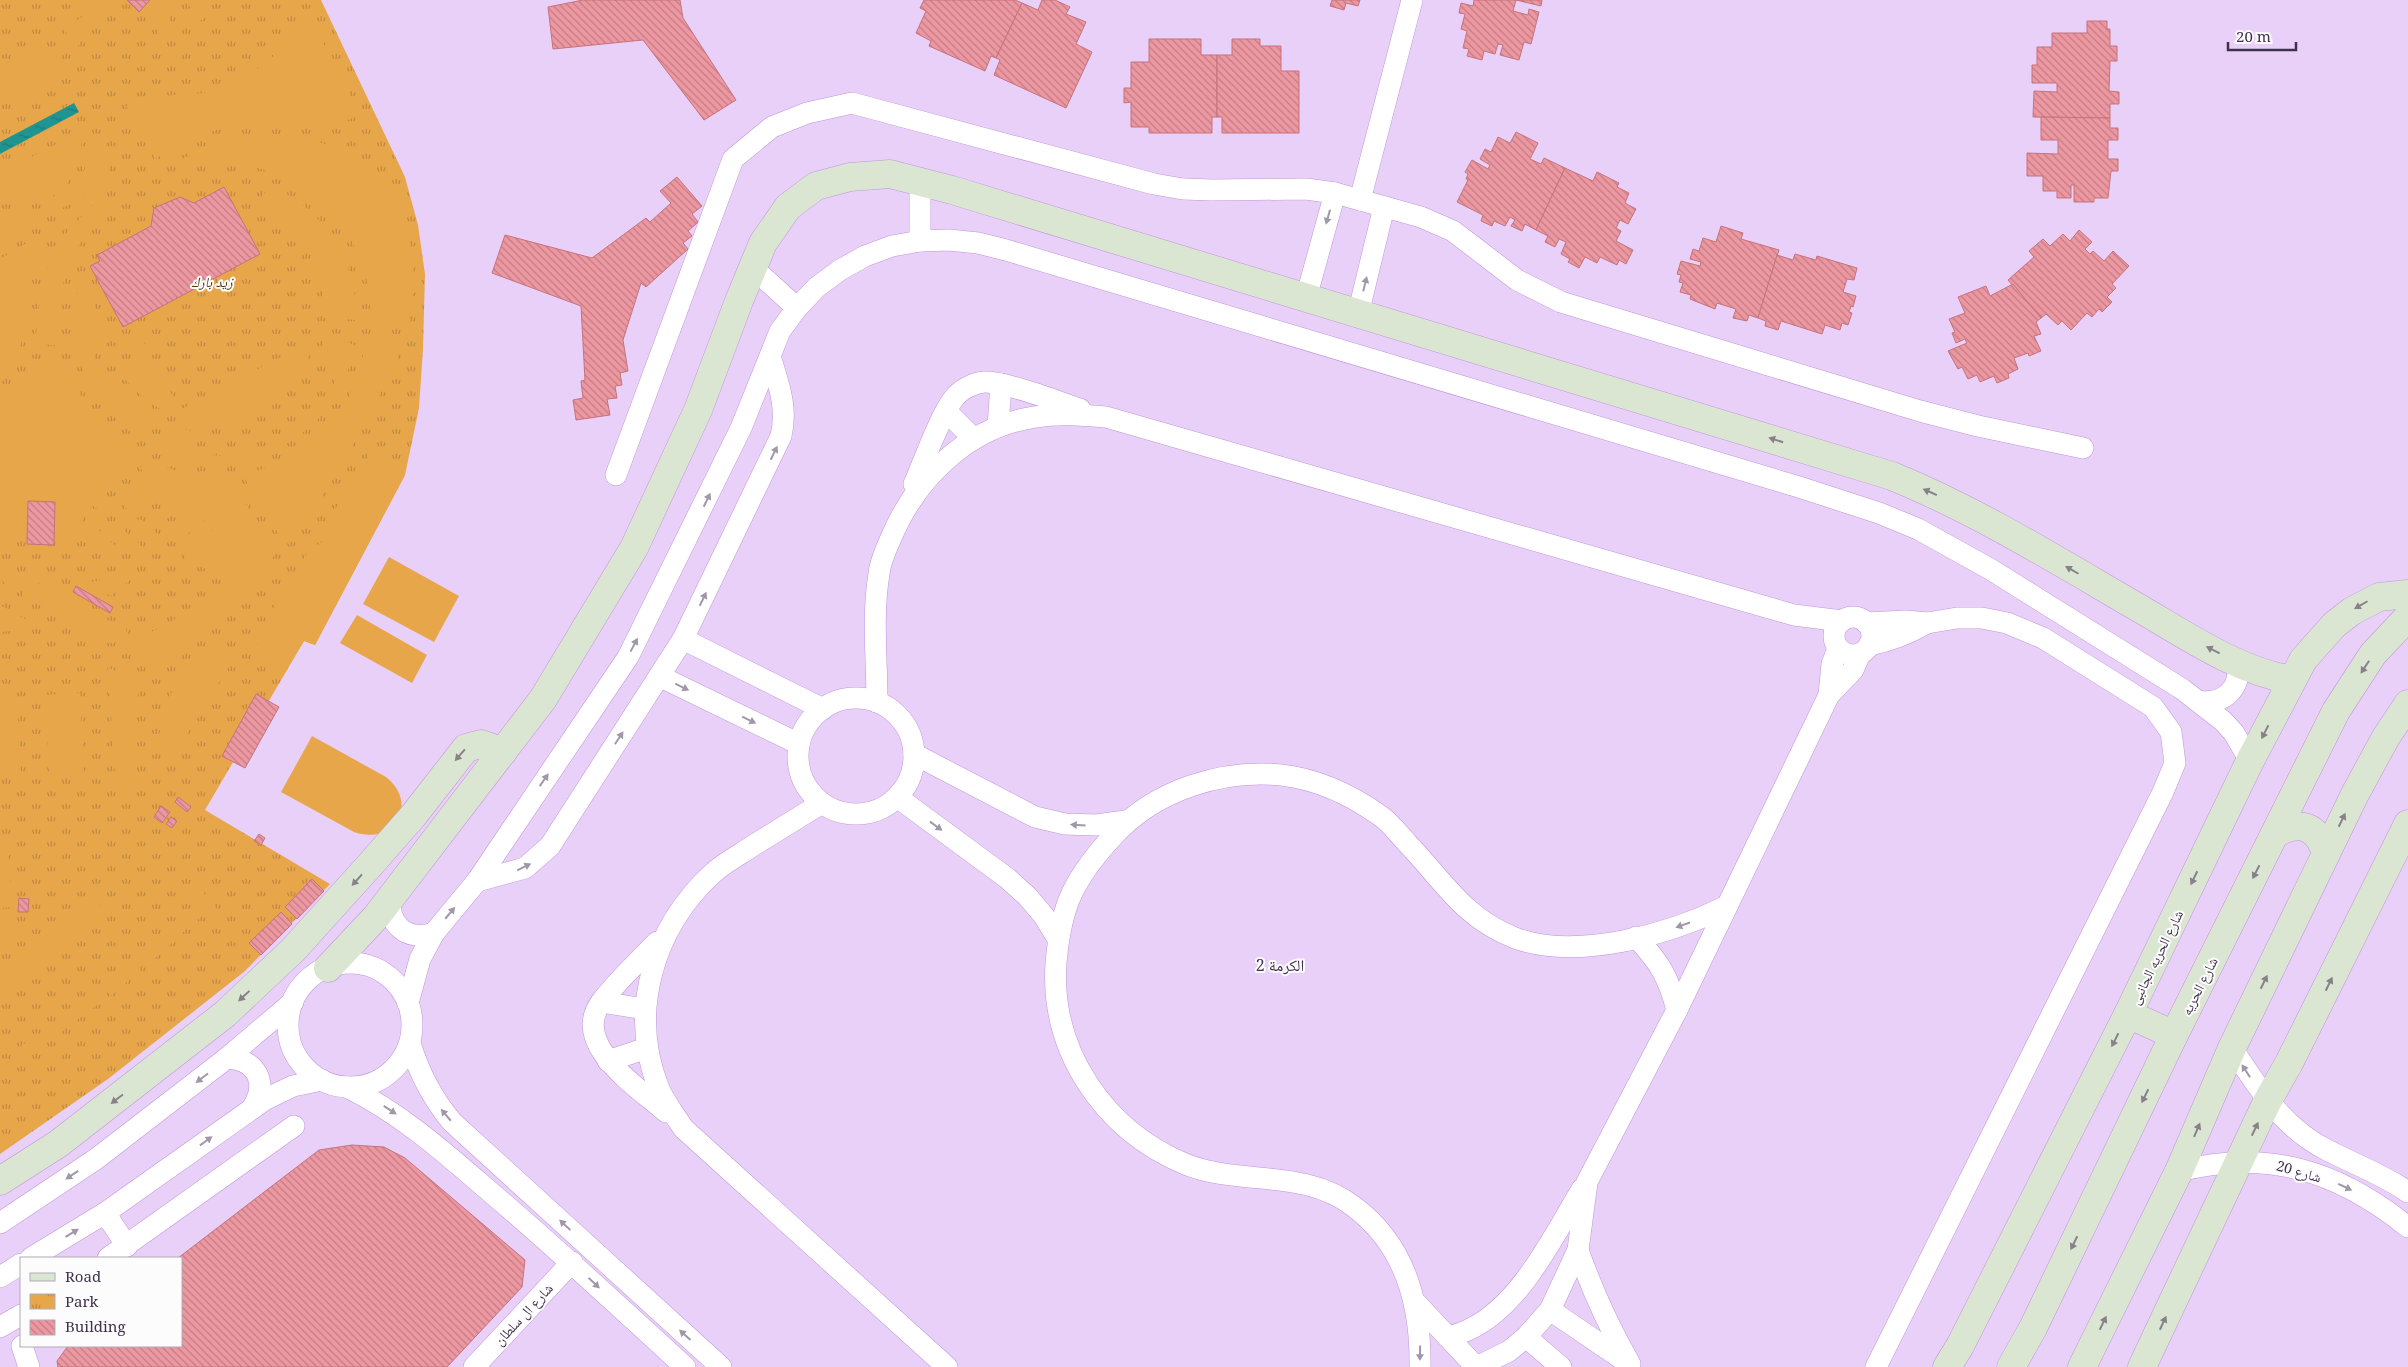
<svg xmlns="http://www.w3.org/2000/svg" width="2408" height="1367" font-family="'Noto Serif','Noto Naskh Arabic',serif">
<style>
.park{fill:url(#park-tufts)}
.garden{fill:#e8a64b}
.water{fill:url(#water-ripples)}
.building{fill:url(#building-back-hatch);stroke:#c5737d}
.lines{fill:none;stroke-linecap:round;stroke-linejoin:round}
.street-casing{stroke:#bf96d8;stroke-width:22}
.secondary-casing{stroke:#bf96d8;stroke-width:29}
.street{stroke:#fff;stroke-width:21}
.secondary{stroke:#dbe6d2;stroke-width:28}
.oneway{fill:#a098a6}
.oneway2{fill:#878289}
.labels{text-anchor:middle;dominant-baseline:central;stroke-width:4;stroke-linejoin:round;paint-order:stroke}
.park-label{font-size:14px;font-style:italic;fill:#533300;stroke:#fcfcfc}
.street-label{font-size:14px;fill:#42314d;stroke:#fcfcfc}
.quarter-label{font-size:16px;fill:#42314d;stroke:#fcfcfc}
</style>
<defs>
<pattern id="park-tufts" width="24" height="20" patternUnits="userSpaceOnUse" patternTransform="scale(1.25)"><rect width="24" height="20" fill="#e8a64b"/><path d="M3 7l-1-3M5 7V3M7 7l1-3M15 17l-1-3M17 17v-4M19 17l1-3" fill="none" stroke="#be8841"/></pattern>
<pattern id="water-ripples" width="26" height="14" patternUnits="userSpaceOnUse" patternTransform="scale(1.25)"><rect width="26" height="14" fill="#1e9591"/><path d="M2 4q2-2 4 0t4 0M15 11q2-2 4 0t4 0" fill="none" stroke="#1c7a79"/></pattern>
<pattern id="building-back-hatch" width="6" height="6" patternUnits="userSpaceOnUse" patternTransform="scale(1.25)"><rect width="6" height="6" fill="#ed97a1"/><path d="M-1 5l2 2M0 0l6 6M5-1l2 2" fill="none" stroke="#c27c85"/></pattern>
</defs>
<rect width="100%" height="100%" fill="#e9d0f9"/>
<polygon class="park" points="0,0 321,0 405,177 418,225 425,274 423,349 419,408 405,475 315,645 304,641 205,810 330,884 245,971 108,1079 0,1154"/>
<g class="garden">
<polygon points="75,0 108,0 78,46 73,47 64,28 84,16"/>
<polygon points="156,0 159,0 177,32 162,40 144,7"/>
<polygon points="186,0 204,0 212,14 198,22"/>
<polygon points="306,9 360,115 325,129 306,124 267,121 228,126 191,139 155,159 126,106 143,97 204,93 237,82 266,63 279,51"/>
<polygon points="43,38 60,74 25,109 0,100 0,74 22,63 16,51"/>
<path d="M 82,131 C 84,181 51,214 0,203 L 0,173 Z"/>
<path d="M 270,134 L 316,141 L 337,149 L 396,186 L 404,208 L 412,253 L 412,299 L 409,321 L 371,323 C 370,304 369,284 363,266 C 344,212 296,173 239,164 C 220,161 201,164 182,166 L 182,159 C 211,144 238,136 270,134 Z"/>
<path d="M 94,139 L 114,180 L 0,242 L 0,211 C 43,219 92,190 89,141 Z"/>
<path d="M 271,185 C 327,214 355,256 357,320 L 324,318 L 321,283 L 314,270 L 318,265 L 320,254 L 315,243 L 310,239 L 298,237 L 284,224 L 255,205 Z"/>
<path d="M 98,200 L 107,205 C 67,258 57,278 60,346 L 35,343 C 39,311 40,275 57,246 C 68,229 84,215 98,200 Z"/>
<path d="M 45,232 L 48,241 C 42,254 36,266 32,281 C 24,316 27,356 0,384 L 0,259 Z"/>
<path d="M 81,277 L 111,340 C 98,344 93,353 95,366 L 105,377 L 119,378 L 137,404 L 150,413 L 139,438 C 82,397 63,345 81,277 Z"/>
<path d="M 139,333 L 180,410 L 315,339 C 289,434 189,454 125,379 C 138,367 139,352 128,339 Z"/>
<path d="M 325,335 L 355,345 C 351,359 348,374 341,388 C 314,438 258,468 202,463 C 185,461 170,454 154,448 L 165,421 L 191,431 L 185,451 C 252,469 321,432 341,365 L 318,358 Z"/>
<path d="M 367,339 L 403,345 C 372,416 335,482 289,545 C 268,524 254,502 244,475 C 319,452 352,416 367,339 Z"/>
<path d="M 33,359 L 66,361 C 81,404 100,427 136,454 L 130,463 L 126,460 L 98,499 L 111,508 L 106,515 L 93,506 L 70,536 L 54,535 L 54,545 L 27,544 L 27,537 L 0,549 L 0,403 L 23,377 Z"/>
<path d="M 373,449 L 405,475 L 315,645 L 304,641 L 284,674 C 265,663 251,652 260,629 L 314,542 L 319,545 L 329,531 L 324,527 Z"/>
<path d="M 150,460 C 180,475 198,476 231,477 L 250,511 L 277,550 L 251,595 L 240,607 L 177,644 L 155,668 L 129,653 L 133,642 L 230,589 L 232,583 L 185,558 L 186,552 L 213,530 L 205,520 L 178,542 L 171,532 L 183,522 L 175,513 L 161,523 L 153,514 L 163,506 L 156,497 L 132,516 L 123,504 L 151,481 L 140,468 Z"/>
<polygon points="136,519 142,520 166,542 164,550 158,550 132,527 133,520"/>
<polygon points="111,522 117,524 150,554 153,559 150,564 145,564 107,531 108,524"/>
<polygon points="87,524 94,526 117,547 115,555 110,556 84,532 83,529"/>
<polygon points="389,557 459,596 434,642 363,604"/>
<polygon points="136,575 111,596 82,583"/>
<polygon points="0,576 46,576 55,581 10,588 0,579"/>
<polygon points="71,584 76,586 67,602 126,628 127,634 112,643 108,643 23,596 25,590 52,590"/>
<polygon points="2,606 34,624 33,629 0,632 0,610"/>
<polygon points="357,615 427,655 412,683 340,643"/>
<path d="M 218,650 L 227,652 L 231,660 L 230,665 L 181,744 L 177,747 L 168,748 L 161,742 L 159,737 C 165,691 179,674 218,650 Z"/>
<polygon points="108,667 139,684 132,794 116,790"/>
<polygon points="80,693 84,771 49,773 45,695"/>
<polygon points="17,697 21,775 0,777 0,698"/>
<path d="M 312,736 L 386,777 C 420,804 393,846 354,832 L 281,792 Z"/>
<polygon points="7,836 12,907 0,908 0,837"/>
<polygon points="195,883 224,917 217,923 207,912 175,939 167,929 198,902 188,889"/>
<polygon points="91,896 105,911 0,993 0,976 45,941"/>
<polygon points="28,922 0,943 0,923"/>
<polygon points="164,932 173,942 144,968 135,958"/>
<polygon points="131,960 140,970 111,996 102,986"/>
<polygon points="98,990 105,999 61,1032 54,1023"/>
<polygon points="49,1027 56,1036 28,1056 21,1046"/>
</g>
<polygon class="water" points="74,103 79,112 0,154 0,142"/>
<g class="building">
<polygon points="127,0 150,0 139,12"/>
<polygon points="583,0 680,0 683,18 736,100 704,120 643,40 553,49 548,7"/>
<polygon points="924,0 1015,0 1022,3 996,58 991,56 985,71 929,46 931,41 916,33 926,11 920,8"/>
<polygon points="1042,0 1055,0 1070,7 1066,14 1086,22 1076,44 1092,52 1066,108 994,75 1000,60 996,58 1022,3 1038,10"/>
<polygon points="1332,0 1360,0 1358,6 1346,3 1344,10 1330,6"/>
<polygon points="1474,0 1516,0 1513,11 1528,15 1529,9 1539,12 1531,44 1524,42 1519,60 1500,55 1503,45 1498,44 1495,54 1484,51 1482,60 1467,56 1469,49 1463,48 1467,31 1461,29 1465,14 1459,13 1461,3 1473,6"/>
<polygon points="1516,0 1542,0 1541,6"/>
<polygon points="2087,21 2107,21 2107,29 2110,29 2110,46 2117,46 2117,61 2110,61 2109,91 2119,92 2119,104 2110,104 2110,118 2033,117 2034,91 2057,92 2057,83 2032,83 2032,65 2037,65 2037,47 2052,47 2052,33 2087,33"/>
<polygon points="1149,39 1201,39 1201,55 1217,55 1217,117 1212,117 1212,133 1149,133 1149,127 1131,127 1131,102 1124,103 1124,88 1131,88 1131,62 1149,62"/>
<polygon points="1232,39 1260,39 1260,46 1281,46 1281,71 1299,71 1299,133 1222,133 1222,117 1217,117 1217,55 1232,55"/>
<polygon points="2041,117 2110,118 2110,128 2118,128 2118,140 2108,140 2108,159 2118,159 2118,171 2111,171 2108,198 2094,198 2094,202 2074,202 2074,185 2071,185 2071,198 2057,198 2057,191 2043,191 2043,176 2027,176 2027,153 2058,154 2058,140 2041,140"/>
<polygon points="1516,132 1538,143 1530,159 1541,164 1544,158 1565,168 1536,230 1525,224 1522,231 1511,226 1515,220 1510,217 1505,226 1494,221 1492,226 1481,221 1483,215 1457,202 1468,180 1466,179 1468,174 1465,172 1472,160 1488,169 1490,165 1480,159 1485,149 1491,152 1498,137 1510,143"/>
<polygon points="1565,168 1593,181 1597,172 1619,183 1617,187 1629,193 1625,203 1636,209 1628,224 1620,220 1616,228 1621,231 1616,241 1633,250 1626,264 1619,260 1617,265 1600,257 1597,263 1585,257 1579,268 1568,262 1570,259 1561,254 1566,242 1559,239 1555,247 1545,242 1548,236 1536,230"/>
<polygon points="677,177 702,206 692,214 698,222 688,231 692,236 683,243 688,249 646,287 641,283 623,340 628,371 620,373 622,385 615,386 617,398 607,399 610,415 576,420 573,400 583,398 581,381 585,380 581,306 492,273 505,235 592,258 646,218 650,222 671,203 660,191"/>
<polygon points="224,187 260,254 123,327 90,266 100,261 97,255 151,226 154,208 180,197 194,203"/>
<polygon points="1721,226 1743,233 1741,239 1779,250 1758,318 1749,315 1747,321 1733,318 1736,309 1717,303 1715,309 1690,299 1691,295 1680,292 1683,283 1679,282 1681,275 1677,274 1681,261 1700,266 1701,262 1690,259 1693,249 1699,251 1703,238 1716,242"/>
<polygon points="2079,230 2092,242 2085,249 2090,254 2093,251 2104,261 2113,251 2129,266 2112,284 2116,288 2107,297 2112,302 2102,312 2099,309 2092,317 2087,313 2071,330 2062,321 2058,325 2046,314 2041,318 2008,280 2034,257 2029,251 2043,239 2050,246 2063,234 2070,241"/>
<polygon points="1795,254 1816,260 1817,256 1857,268 1854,280 1847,279 1843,292 1856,296 1853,307 1851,306 1849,312 1852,313 1848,325 1842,323 1840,330 1825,325 1822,334 1781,321 1778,330 1765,326 1766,321 1758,318 1777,255 1793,260"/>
<polygon points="2013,284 2041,318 2036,322 2041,334 2034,336 2041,351 2029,356 2028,353 2014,358 2018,369 2008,374 2009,378 1997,383 1994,376 1980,382 1977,375 1968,379 1962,367 1958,369 1948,351 1967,343 1965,339 1956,343 1952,333 1955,332 1949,319 1965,313 1958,297 1986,286 1990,296"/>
<polygon points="28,501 55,502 54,545 27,544"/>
<polygon points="76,586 113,607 110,613 73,592"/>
<polygon points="256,694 279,707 245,768 222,756"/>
<polygon points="178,797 191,807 187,812 175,802"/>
<polygon points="161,806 170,812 162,823 154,817"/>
<polygon points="171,817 177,821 172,828 166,824"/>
<polygon points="259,834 265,838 261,845 254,841"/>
<polygon points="312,879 324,891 297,919 285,907"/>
<polygon points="19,898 29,899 28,912 18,912"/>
<polygon points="281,912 292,924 261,955 249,943"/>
<polygon points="352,1145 384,1147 405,1158 525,1260 522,1287 447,1367 58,1367 57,1361 68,1346 181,1346 181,1258 178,1258 319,1150"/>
</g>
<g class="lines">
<defs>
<g id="street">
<polyline points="920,182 920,241"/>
<polyline points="1360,200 1412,0"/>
<polyline points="753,268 797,308"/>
<polyline points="1306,298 1335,193"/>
<polyline points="1358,314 1384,207"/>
<polyline points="946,411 974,439"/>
<polyline points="998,427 1001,384"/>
<polyline points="616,475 733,159 772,127 807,113 852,103 1154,184 1183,189 1212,190 1306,189 1335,193 1421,217 1453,231 1517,280 1561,302 1920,411 1978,426 2083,448"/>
<path d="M 914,484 C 924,461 940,416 954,398 C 961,389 974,383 984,382 C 1005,381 1058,402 1080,409"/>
<circle cx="1853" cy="636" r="19"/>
<polyline points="1866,623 1906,621 1927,623 1957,618 1982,618 2007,623 2043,638 2153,707 2171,732 2175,763 2163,792 1876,1367"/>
<polyline points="683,639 823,709"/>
<path d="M 1869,645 C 1891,641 1908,634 1927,623"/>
<polyline points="659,676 799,744"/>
<polyline points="1829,695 1832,664 1838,649"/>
<circle cx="856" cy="756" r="58"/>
<path d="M 2198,701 C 2223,705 2241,690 2238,663"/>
<path d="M 877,702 C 877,660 872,615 879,574 C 880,562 886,549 891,538 C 916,478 968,427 1035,417 C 1059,413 1082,415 1106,417 L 1794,615 L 1842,621"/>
<polyline points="914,754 1035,817 1065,824 1096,825 1126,821"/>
<polyline points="897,797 1007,878 1027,896 1044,916 1058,939"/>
<path d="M 822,803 C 799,817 777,831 754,845 C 741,854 725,862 713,873 C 653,928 628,1012 659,1089 C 665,1103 676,1116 683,1128 L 947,1367"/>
<path d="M 477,881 L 525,868 L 550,846 L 683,639 L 781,436 C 788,407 778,383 770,356"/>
<path d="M 391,896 C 386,924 407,942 434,933"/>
<path d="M 1636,937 C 1660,963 1668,976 1677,1010"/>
<path d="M 657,942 C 639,961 618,980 602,1001 C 569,1044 638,1087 666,1112"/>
<circle cx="350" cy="1025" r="62"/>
<polyline points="601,1002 645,1009"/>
<polyline points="408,1003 420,959 434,933 477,881 628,657 741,428 780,331 797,308 817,287 840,270 865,256 892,246 920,241 949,240 978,243 1006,250 1799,487 1879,513 1918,529 1990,569 2182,689 2223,721 2234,733 2250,761"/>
<path d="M 410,1043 C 419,1073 432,1098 452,1122 L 721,1367"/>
<path d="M 2232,1048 C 2258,1088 2283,1128 2327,1150 C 2354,1164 2382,1174 2408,1192"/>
<path d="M 227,1058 C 257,1060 268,1082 253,1107"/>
<polyline points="608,1061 647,1048"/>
<path d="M 347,1087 C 400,1113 443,1151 488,1190 C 555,1247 620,1307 685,1367"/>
<path d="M 2179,1171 C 2268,1149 2337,1170 2408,1227"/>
<polyline points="105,1213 127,1246"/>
<polyline points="0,1223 96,1159 227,1058 293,1002"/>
<path d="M 1578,1250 C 1592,1290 1609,1327 1630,1364"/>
<polyline points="31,1258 105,1213 266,1099 293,1086 322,1080"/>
<polyline points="108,1258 294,1126"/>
<polyline points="0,1277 21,1264"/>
<polyline points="1416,1303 1476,1367"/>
<polyline points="1550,1310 1625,1361"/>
<polyline points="0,1327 21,1315"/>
<path d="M 1448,1337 C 1455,1335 1463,1333 1470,1329 C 1521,1305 1554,1235 1582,1189"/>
<polyline points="1526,1337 1561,1367"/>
<polyline points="22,1346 29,1367"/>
<polyline points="474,1367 572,1262"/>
<path d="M 1420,1367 C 1421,1305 1405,1244 1353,1206 C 1303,1168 1239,1186 1185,1164 C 1104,1130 1050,1051 1056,963 C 1058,940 1062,914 1072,893 C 1083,870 1098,852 1115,834 C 1156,790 1222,769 1281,775 C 1317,779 1353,796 1382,817 C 1391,824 1399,834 1407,843 C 1443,880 1463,918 1515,938 C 1577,961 1670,934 1727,906"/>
<polyline points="1477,1367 1509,1351 1526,1337 1550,1310 1578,1250 1587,1182 1677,1010 1829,695 1853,670 1860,654"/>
</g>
<g id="secondary">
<path d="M 2275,834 C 2300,819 2318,826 2326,854"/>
<path d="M 328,968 L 376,917 L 543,699 L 634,548 L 698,410 L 739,301 L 763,243 L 788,207 L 816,186 L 850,177 L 890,174 L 952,190 L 1892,476 C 1980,512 2061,563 2144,611 C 2190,638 2237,670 2291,680"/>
<polyline points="2128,1014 2174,1035"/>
<polyline points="0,1181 58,1144 225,1014 293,950 369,866 413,816 466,748 481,744 503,752"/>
<polyline points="1947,1367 1960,1346 2128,1014 2250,761 2303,660 2334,625 2352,611 2379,597 2408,594"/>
<polyline points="2011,1367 2033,1328 2174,1035 2336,711 2373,654 2408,617"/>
<polyline points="2082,1367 2179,1171 2232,1048 2355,794 2386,737 2408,704"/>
<polyline points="2142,1367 2267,1102 2289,1063 2408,824"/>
</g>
</defs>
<use href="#street" class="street-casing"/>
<use href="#secondary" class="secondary-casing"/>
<use href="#street" class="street"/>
<use href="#secondary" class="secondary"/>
</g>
<defs><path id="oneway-solid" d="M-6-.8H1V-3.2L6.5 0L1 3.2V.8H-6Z" transform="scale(1.25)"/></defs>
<g class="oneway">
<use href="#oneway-solid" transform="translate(1328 217) rotate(106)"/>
<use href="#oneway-solid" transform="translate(1365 284) rotate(-76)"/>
<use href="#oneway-solid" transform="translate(774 453) rotate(-64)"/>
<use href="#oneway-solid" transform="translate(707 500) rotate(-64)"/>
<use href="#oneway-solid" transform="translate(703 599) rotate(-64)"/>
<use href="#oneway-solid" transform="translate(634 645) rotate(-62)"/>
<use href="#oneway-solid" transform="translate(682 687) rotate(26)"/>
<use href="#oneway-solid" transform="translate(749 720) rotate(26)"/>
<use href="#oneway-solid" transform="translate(619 738) rotate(-57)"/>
<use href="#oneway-solid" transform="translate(544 780) rotate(-55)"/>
<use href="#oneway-solid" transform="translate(1078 825) rotate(-177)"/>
<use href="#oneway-solid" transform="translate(936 826) rotate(36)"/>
<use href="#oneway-solid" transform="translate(524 867) rotate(-26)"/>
<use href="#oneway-solid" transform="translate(450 913) rotate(-50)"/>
<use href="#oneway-solid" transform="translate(1683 925) rotate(161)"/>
<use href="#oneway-solid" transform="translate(2246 1071) rotate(-123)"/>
<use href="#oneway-solid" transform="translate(202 1078) rotate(143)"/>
<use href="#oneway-solid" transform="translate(390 1110) rotate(33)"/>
<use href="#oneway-solid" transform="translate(446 1115) rotate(-130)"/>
<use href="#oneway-solid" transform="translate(206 1141) rotate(-36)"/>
<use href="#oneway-solid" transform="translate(72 1175) rotate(146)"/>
<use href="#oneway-solid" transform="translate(2345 1187) rotate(25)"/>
<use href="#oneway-solid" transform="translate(565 1225) rotate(-137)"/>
<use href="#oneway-solid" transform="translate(72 1233) rotate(-31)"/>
<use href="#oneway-solid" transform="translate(594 1283) rotate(43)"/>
<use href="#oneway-solid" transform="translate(685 1335) rotate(-138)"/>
<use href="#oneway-solid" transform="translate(1420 1353) rotate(91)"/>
</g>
<g class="oneway2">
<use href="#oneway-solid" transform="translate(1776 440) rotate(-163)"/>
<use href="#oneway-solid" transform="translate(1930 492) rotate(-156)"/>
<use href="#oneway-solid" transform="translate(2072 570) rotate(-150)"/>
<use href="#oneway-solid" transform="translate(2361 605) rotate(150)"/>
<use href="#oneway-solid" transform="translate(2213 650) rotate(-153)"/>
<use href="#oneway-solid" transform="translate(2365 667) rotate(123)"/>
<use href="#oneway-solid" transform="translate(2265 732) rotate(117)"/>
<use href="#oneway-solid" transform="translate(460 755) rotate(131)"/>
<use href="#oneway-solid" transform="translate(2342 820) rotate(-64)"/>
<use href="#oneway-solid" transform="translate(2256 872) rotate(117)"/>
<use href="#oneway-solid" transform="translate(2194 878) rotate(116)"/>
<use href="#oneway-solid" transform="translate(357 880) rotate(132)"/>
<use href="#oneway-solid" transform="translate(2264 982) rotate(-64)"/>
<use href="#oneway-solid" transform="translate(2329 984) rotate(-64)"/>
<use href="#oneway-solid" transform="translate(244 996) rotate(137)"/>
<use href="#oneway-solid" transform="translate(2115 1040) rotate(117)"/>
<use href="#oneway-solid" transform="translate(2145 1096) rotate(116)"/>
<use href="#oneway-solid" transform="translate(117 1099) rotate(143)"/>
<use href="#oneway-solid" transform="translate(2255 1129) rotate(-65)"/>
<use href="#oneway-solid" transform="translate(2197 1130) rotate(-67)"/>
<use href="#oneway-solid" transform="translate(2074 1243) rotate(116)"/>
<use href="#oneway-solid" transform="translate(2103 1323) rotate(-64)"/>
<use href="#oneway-solid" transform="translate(2163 1323) rotate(-65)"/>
</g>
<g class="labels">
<g class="park-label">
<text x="212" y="281">زيد بارك</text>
</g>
<g class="street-label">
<text transform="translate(2156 957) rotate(-64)">شارع الحريه الجانبى</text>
<text transform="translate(2199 986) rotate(-63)">شارع الحريه</text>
<text transform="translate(2299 1171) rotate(16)">شارع 20</text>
<text transform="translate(523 1314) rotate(-47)">شارع ال سلطان</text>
</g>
<g class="quarter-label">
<text x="1280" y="965">الكرمة 2</text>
</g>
</g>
<rect x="20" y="1257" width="162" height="90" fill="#fcfcfc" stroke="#b2abb6"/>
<rect x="30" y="1273" width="25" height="8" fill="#dbe6d2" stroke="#b2abb6"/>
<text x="65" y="1282" font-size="15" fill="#42314d">Road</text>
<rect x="30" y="1294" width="25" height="15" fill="url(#park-tufts)" stroke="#b2abb6"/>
<text x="65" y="1307" font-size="15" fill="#42314d">Park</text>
<rect x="30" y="1320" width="25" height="15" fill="url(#building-back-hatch)" stroke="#b2abb6"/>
<text x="65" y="1332" font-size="15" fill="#42314d">Building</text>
<path d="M2228 42v8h68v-8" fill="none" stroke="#42314d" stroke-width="2.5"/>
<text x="2236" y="42" font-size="15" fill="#42314d" stroke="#fcfcfc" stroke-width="4" paint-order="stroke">20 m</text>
</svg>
